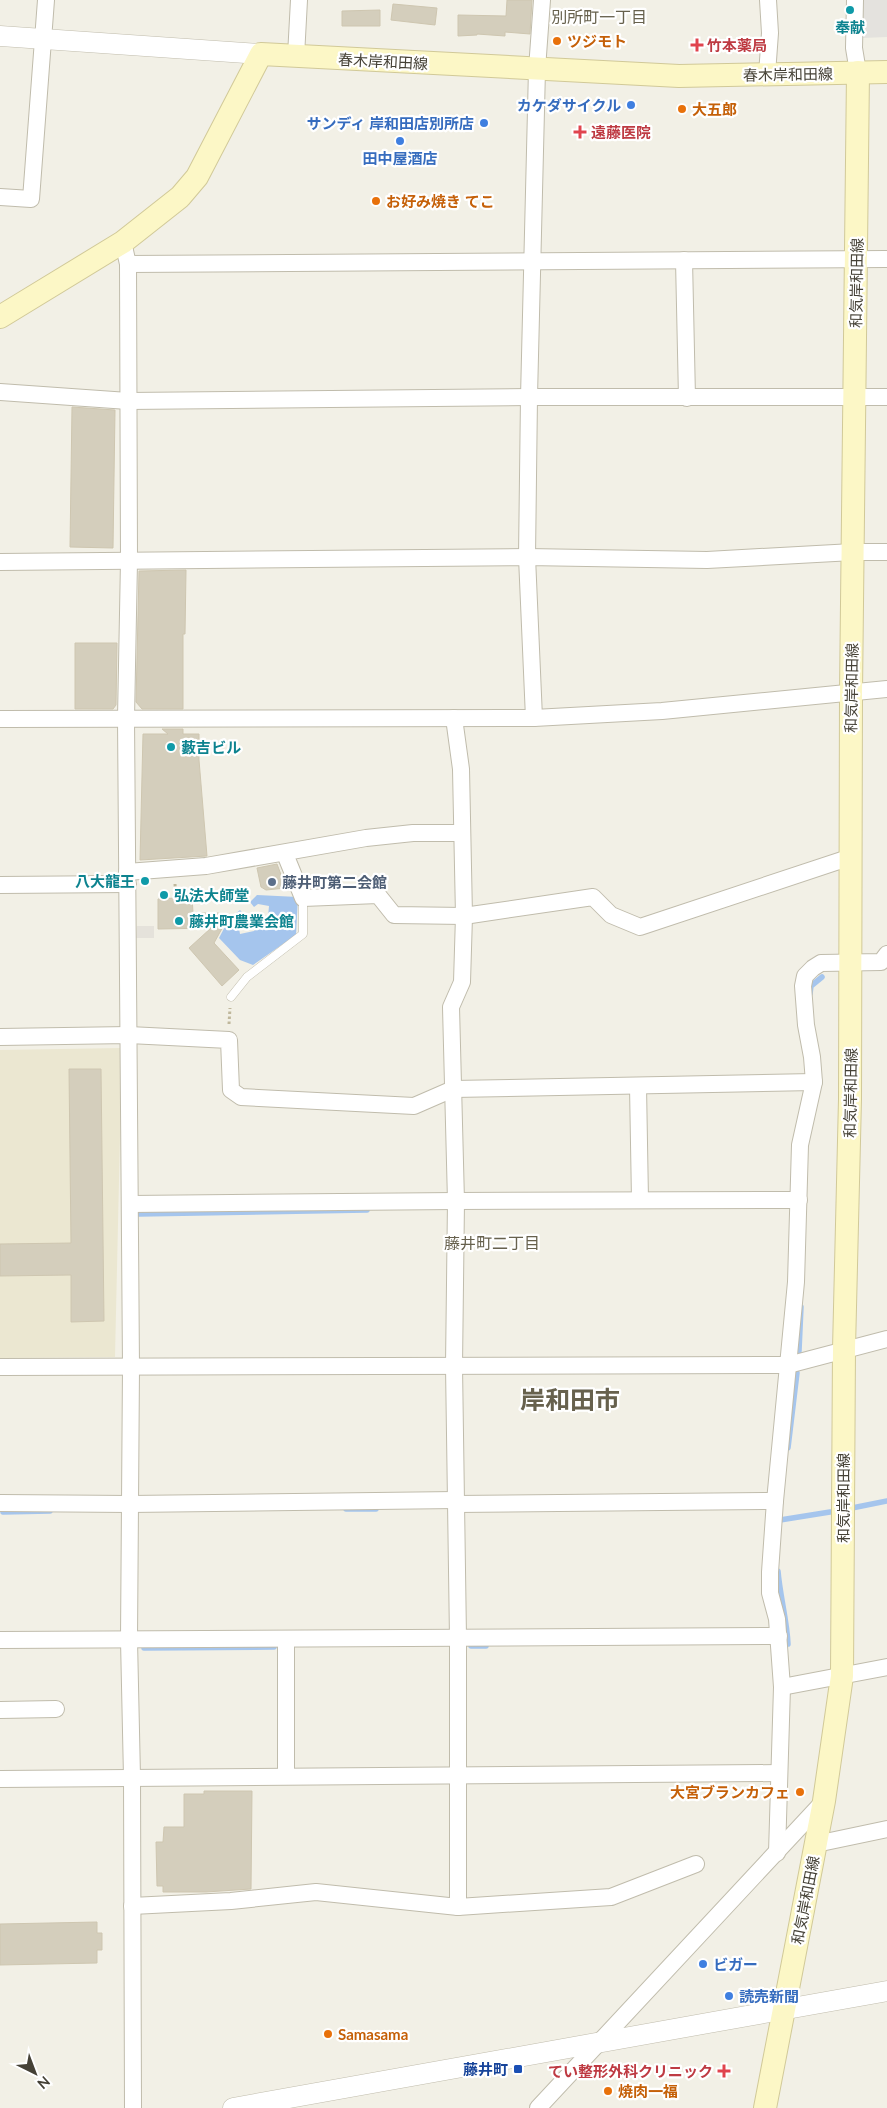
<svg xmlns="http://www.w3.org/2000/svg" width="887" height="2108" font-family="Lato,'Noto Sans JP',sans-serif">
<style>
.industrial{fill:#e5e2db}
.education{fill:#ebe7d1}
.parking{fill:#e4e2de}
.water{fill:#a5c5ed}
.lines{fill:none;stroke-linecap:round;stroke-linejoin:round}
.stream{stroke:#a5c5ed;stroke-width:5.5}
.building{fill:#d4cebc;stroke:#cec6b0}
.service-casing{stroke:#c0bcac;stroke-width:9}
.minor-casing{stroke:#c0bcac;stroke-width:18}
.tertiary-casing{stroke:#c0bcac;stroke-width:21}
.secondary-casing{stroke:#d1c998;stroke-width:24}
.path{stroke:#bfb79b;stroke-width:3;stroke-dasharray:2.5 2.5;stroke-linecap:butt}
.service{stroke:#fff;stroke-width:8}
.minor{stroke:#fff;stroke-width:16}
.tertiary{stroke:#fff;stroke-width:20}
.secondary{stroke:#fcf7c6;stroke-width:22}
.culture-dot{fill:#0f9aa8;stroke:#fff;stroke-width:2}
.food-dot{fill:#e8710a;stroke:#fff;stroke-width:2}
.health-dot{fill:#e0444e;stroke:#fff;stroke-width:2}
.shop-dot{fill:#3f7fe0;stroke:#fff;stroke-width:2}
.service-dot{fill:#5c6f8a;stroke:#fff;stroke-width:2}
.transit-dot{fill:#1a4fb4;stroke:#fff;stroke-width:2}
.labels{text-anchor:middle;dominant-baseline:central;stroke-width:4.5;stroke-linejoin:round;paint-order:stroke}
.culture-label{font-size:15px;font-weight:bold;fill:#0d838f;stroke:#fff;text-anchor:start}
.food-label{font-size:15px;font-weight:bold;fill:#c56008;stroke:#fff;text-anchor:start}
.health-label{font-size:15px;font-weight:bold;fill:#be3a42;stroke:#fff;text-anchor:start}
.street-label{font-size:15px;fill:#454136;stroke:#fff}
.shop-label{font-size:15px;font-weight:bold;fill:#366cbe;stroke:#fff;text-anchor:end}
.service-label{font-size:15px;font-weight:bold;fill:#4e5e75;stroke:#fff;text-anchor:start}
.transit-label{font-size:15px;font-weight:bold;fill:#164399;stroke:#fff;text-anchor:end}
.neighbourhood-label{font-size:16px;fill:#67614d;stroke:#fff}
.town-label{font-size:25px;font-weight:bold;fill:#67614d;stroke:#fff}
</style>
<rect width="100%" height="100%" fill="#f2f0e6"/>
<polygon class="industrial" points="137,926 154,926 154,938 136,938"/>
<polygon class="education" points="122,1048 115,1357 0,1358 0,1050"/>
<polygon class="parking" points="862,0 887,0 887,37 863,38"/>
<polygon class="water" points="257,895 298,897 296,935 253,965 240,960 219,938 229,919 240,910 245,916 238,923 240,934 254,931 268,917 269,906 258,904 254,907 250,902"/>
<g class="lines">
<g class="stream">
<polyline points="810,994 811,986 822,977"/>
<polyline points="139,1214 367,1210"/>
<polyline points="799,1351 801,1307"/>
<polyline points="788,1448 797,1373"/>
<polyline points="852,1508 887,1501"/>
<polyline points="346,1509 376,1509"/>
<polyline points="3,1512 50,1511"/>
<polyline points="780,1520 830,1512"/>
<path d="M 778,1571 C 780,1596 787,1620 788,1644"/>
<polyline points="471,1646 486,1646"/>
<polyline points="144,1648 274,1647"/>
</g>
</g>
<g class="building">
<polygon points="507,0 532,0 530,34 505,32 505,36 477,34 477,35 458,36 458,15 506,16"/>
<polygon points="393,4 437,8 435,25 391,20"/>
<polygon points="380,10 380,26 342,26 342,11"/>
<polygon points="72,407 115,410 113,548 70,547"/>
<polygon points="186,570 185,634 183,634 183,709 142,709 136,702 139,571"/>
<polygon points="75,643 117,643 116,705 113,709 75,709"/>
<polygon points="162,729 183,729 183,734 199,734 199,760 207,856 140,860 143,734 168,734"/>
<polygon points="277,864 286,888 266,890 261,887 257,868"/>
<polygon points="192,897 193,913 218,913 225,916 230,914 214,943 239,970 222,986 189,948 211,928 158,929 158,899"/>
<polygon points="69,1069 101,1069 104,1321 71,1322 71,1275 0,1276 0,1244 71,1243"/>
<polygon points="204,1791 252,1791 251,1889 206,1892 163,1892 163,1886 157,1886 156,1842 163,1842 164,1827 184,1827 184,1794 204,1794"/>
<polygon points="97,1922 97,1933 102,1933 102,1950 97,1950 97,1963 0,1965 0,1924"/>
</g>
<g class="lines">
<defs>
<polyline id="service" points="231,997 247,977 303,934 303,898"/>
<g id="minor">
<polyline points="855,0 854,48 858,72"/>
<polyline points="296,56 299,0"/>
<polyline points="767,74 770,33 768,0"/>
<polyline points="0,197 31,199 46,0"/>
<polyline points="123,242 128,264 129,561 126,718 131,1367 129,1640 132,1777 133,2108"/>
<polyline points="684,260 687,398"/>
<polyline points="128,264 887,259"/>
<polyline points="0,392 128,401 529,397 887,397"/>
<polyline points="0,562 527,557 707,560 853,552 887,552"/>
<polyline points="454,718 461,769 464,916 462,982 451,1007 456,1201 454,1366 458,1638 458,1907"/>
<polyline points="534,718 527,557 529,397 537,69 542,0"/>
<polyline points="0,719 534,718 662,711 887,689"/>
<polyline points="285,854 303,898 378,895 394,915 464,916 593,897 611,915 640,927 851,857"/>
<polyline points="127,872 206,866 366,838 413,833 462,833"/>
<polyline points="0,885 128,884"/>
<polyline points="0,1037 129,1035 229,1040 231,1090 241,1097 414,1106 453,1089 814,1082"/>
<polyline points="638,1086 640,1200"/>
<polyline points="130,1204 456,1201 799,1200"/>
<polyline points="0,1367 788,1365 887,1339"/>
<polyline points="0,1503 130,1504 456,1500"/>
<polyline points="456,1504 775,1501"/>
<polyline points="0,1640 779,1636"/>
<polyline points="782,1687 887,1667"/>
<polyline points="0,1710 56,1709"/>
<polyline points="286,1776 286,1639"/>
<polyline points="0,1779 779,1773"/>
<polyline points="816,1844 887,1829"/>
<polyline points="777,1853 782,1687 777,1619 770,1593 770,1572 775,1501 796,1282 800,1145 814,1082 812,1057 806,1025 803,986 805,976 813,968 821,963 881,962 887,954"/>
<polyline points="132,1906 231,1901 316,1892 458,1907 611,1897 696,1864"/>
<polyline points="538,2108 824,1801"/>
</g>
<g id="tertiary">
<polyline points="0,36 261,54"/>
<polyline points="233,2108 887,1991"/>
</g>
<g id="secondary">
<polyline points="0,317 123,242 180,197 197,177 261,54 679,76 887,72"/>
<polyline points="765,2108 824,1801 842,1676 844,1349 850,1099 851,692 858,72"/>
</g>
</defs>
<use href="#service" class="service-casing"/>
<use href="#minor" class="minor-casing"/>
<use href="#tertiary" class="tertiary-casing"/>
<use href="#secondary" class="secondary-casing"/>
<g class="path">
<polyline points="175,884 176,901"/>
<polyline points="229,1024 230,1008"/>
</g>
<use href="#service" class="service"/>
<use href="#minor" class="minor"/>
<use href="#tertiary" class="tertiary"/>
<use href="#secondary" class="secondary"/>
</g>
<g class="culture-dot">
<circle cx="850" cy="10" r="5"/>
<circle cx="171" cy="747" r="5"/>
<circle cx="145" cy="881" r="5"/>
<circle cx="164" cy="895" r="5"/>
<circle cx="179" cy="921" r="5"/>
</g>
<g class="food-dot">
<circle cx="557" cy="41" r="5"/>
<circle cx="682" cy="109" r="5"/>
<circle cx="376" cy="201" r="5"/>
<circle cx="800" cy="1792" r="5"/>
<circle cx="328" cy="2034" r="5"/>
<circle cx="608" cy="2091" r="5"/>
</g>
<g class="health-dot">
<path d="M694.5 37.5h5v5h5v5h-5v5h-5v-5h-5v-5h5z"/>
<path d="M577.5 124.5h5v5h5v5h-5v5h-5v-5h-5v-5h5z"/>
<path d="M721.5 2063.5h5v5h5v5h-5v5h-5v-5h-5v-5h5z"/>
</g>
<g class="shop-dot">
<circle cx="631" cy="105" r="5"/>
<circle cx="484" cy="123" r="5"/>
<circle cx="400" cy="141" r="5"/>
<circle cx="703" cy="1964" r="5"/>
<circle cx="729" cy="1996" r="5"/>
</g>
<circle class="service-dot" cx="272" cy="882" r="5"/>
<rect class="transit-dot" x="513" y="2064" width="10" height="10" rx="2.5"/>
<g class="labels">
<g class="culture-label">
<text x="850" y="27" text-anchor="middle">奉献</text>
<text x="181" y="747">藪吉ビル</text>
<text x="135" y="881" text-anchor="end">八大龍王</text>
<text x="174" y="895">弘法大師堂</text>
<text x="189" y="921">藤井町農業会館</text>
</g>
<g class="food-label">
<text x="567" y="41">ツジモト</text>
<text x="692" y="109">大五郎</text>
<text x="386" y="201">お好み焼き てこ</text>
<text x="790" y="1792" text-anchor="end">大宮ブランカフェ</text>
<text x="338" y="2034">Samasama</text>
<text x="618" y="2091">焼肉一福</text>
</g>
<g class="health-label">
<text x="707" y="45">竹本薬局</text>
<text x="591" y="132">遠藤医院</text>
<text x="713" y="2071" text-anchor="end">てい整形外科クリニック</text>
</g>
<g class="street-label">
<text transform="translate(383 61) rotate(3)">春木岸和田線</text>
<text transform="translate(788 74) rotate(-1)">春木岸和田線</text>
<text transform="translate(856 283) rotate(-89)">和気岸和田線</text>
<text transform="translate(851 688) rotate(-89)">和気岸和田線</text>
<text transform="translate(850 1093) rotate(-89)">和気岸和田線</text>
<text transform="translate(843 1498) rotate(-90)">和気岸和田線</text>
<text transform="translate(805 1900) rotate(-79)">和気岸和田線</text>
</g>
<g class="shop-label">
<text x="621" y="105">カケダサイクル</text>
<text x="474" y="123">サンディ 岸和田店別所店</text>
<text x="400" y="158" text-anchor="middle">田中屋酒店</text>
<text x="713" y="1964" text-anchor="start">ビガー</text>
<text x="739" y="1996" text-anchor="start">読売新聞</text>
</g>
<g class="service-label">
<text x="282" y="882">藤井町第二会館</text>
</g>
<g class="transit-label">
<text x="508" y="2069">藤井町</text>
</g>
<g class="neighbourhood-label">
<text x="599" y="16">別所町一丁目</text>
<text x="492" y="1242">藤井町二丁目</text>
</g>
<g class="town-label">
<text x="570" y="1399">岸和田市</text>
</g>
</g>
<g transform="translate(35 2073) rotate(138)" stroke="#ffffff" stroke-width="4" paint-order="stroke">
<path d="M0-4L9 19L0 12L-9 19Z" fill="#454136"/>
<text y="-8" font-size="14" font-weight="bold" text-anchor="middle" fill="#454136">N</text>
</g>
</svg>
